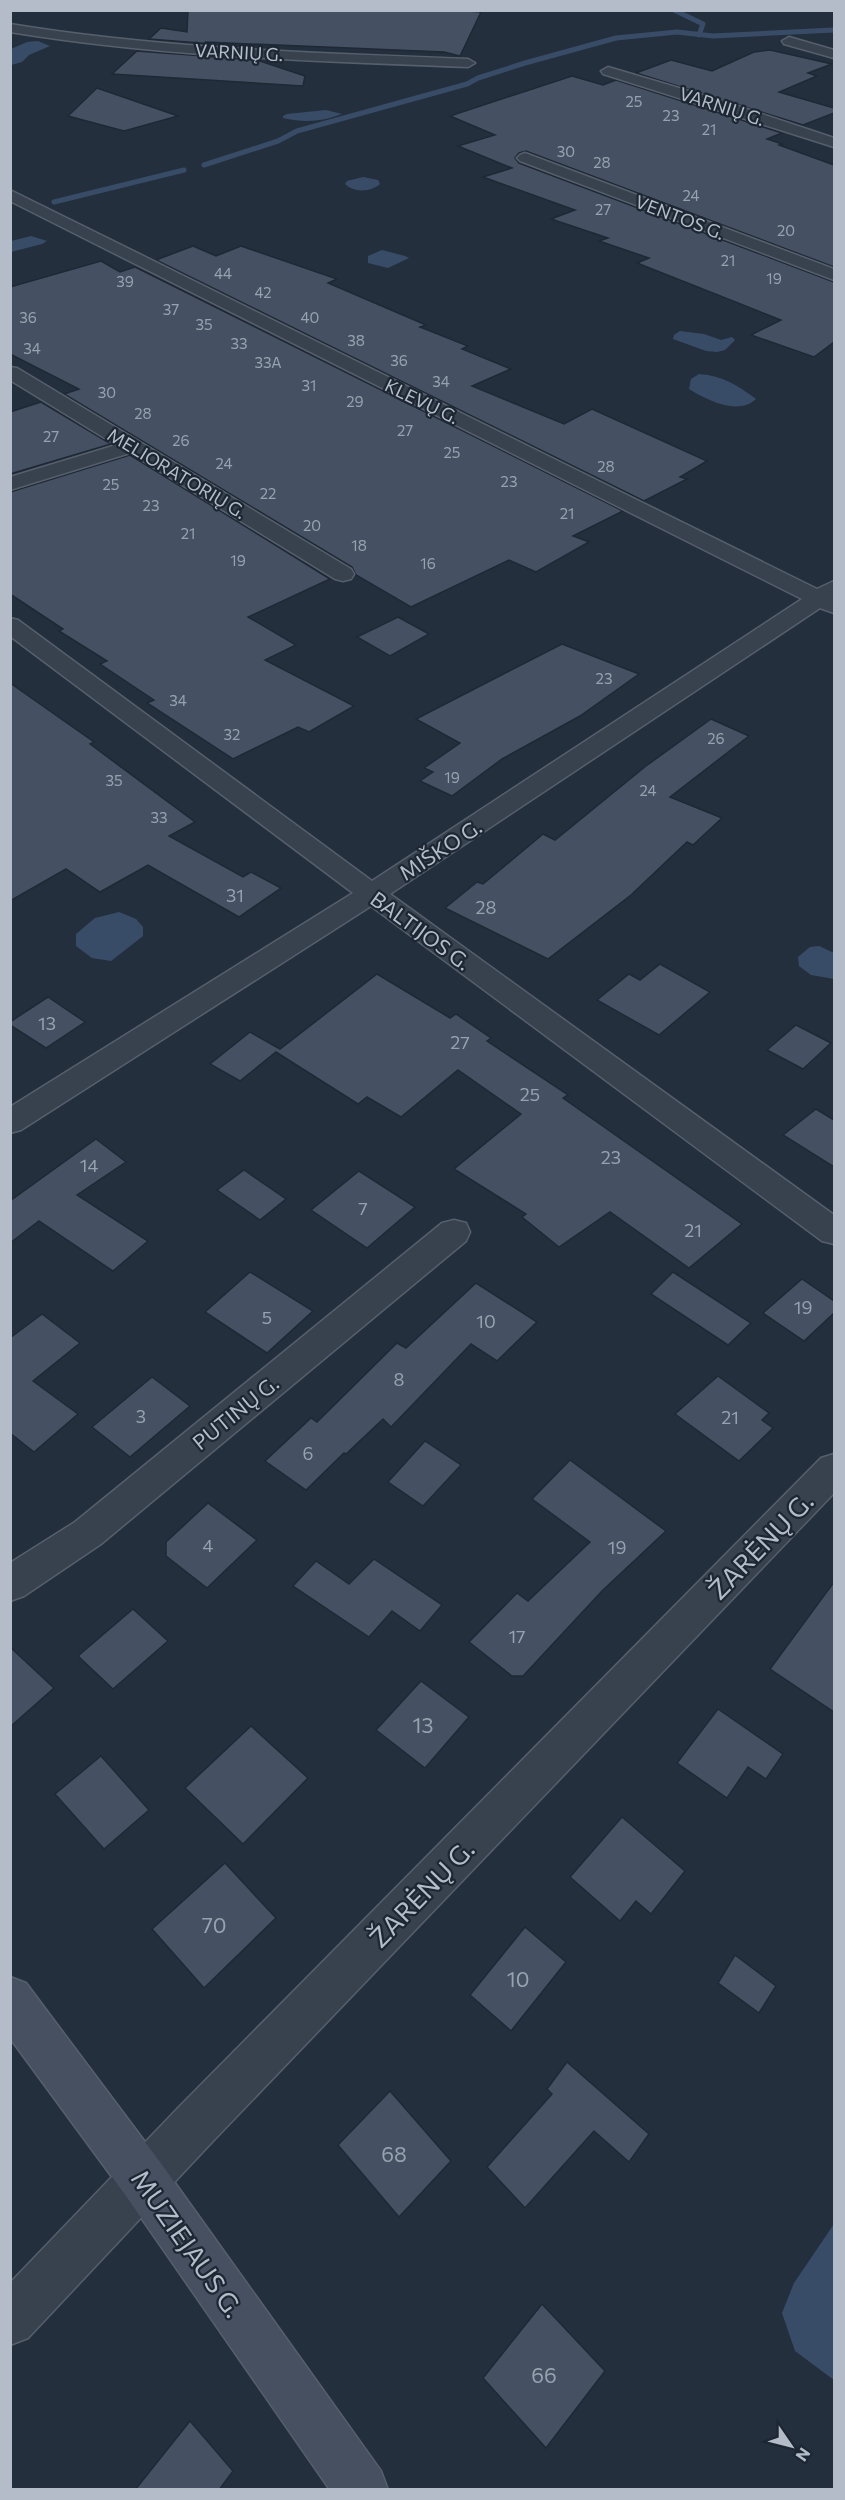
<svg xmlns="http://www.w3.org/2000/svg" width="845" height="2500" font-family="Commissioner,sans-serif">
<style>
.water{fill:#394c67}
.lines{fill:none;stroke-linecap:round;stroke-linejoin:round}
.stream{stroke:#394c67;stroke-width:5}
.building{fill:#455162;stroke:#1f2835;stroke-width:1.5}
.minor-casing{stroke:#565f6c;stroke-width:3}
.secondary-casing{stroke:#565f6c;stroke-width:3}
.minor{fill:#38414e;fill-rule:evenodd}
.secondary{fill:#465061;fill-rule:evenodd}
.labels{text-anchor:middle;dominant-baseline:central;stroke-width:4.5;stroke-linejoin:round;paint-order:stroke}
.far-number-label{font-size:15px;fill:#98a1af}
.far-street-label{font-size:18px;fill:#b4bcc9;stroke:#1d2633}
.number-label{font-size:18px;fill:#98a1af}
.street-label{font-size:21px;fill:#b4bcc9;stroke:#1d2633}
.near-number-label{font-size:21px;fill:#98a1af}
.near-street-label{font-size:26px;fill:#b4bcc9;stroke:#1d2633}
</style>
<rect width="100%" height="100%" fill="#242f3e"/>
<g class="water">
<polygon points="38,41 50,46 29,55 22,62 11,65 11,49 27,42"/>
<path d="M 326,110 L 342,114 C 322,122 304,123 283,118 L 283,116 L 287,114 Z"/>
<path d="M 363,177 L 378,180 L 380,184 C 371,192 354,193 345,184 L 347,181 Z"/>
<polygon points="31,236 47,241 42,244 11,252 11,241"/>
<polygon points="382,250 405,256 409,258 388,268 368,263 368,256"/>
<polygon points="680,331 704,334 721,340 732,337 735,340 725,350 717,352 706,351 673,339 674,335"/>
<path d="M 699,374 C 723,376 737,385 756,399 C 738,416 707,400 689,389 L 691,379 Z"/>
<polygon points="119,912 136,919 143,927 143,936 111,961 92,958 76,946 76,934 95,918"/>
<polygon points="819,946 834,953 834,979 811,975 799,966 798,957 810,947"/>
<polygon points="834,2224 834,2380 795,2351 782,2313 794,2283"/>
</g>
<g class="lines">
<g class="stream">
<polyline points="674,10 703,24 699,35"/>
<polyline points="204,165 278,141 297,131 467,84 478,78 525,63 616,38 677,32 713,36 834,30"/>
<polyline points="54,202 184,170"/>
</g>
</g>
<g class="building">
<polygon points="188,10 456,10 481,12 460,56 444,52 205,42 213,44 149,39 161,28 187,32"/>
<polygon points="770,50 832,64 808,73 817,76 779,92 834,108 834,113 803,125 636,73 671,60 712,71 754,52"/>
<polygon points="137,51 257,60 305,76 303,86 112,74"/>
<polygon points="572,76 603,85 616,80 782,133 767,139 782,144 779,145 834,165 834,267 526,151 519,153 515,158 519,163 834,282 834,342 814,357 751,335 781,320 637,263 649,258 599,241 608,238 551,219 575,210 483,177 512,168 458,146 495,135 450,116"/>
<polygon points="97,88 178,116 124,131 68,116"/>
<polygon points="193,246 216,256 241,246 337,279 328,283 426,325 420,327 468,346 462,349 511,369 472,386 564,424 592,409 707,461 680,477 687,479 644,501 156,260"/>
<polygon points="101,261 120,272 135,267 623,511 573,536 589,542 536,572 509,560 411,607 356,575 352,567 64,394 79,389 10,354 10,287"/>
<polygon points="41,402 111,444 10,474 10,412"/>
<polygon points="130,455 330,579 248,617 296,645 265,660 354,706 309,732 298,727 233,759 147,703 154,700 100,664 107,661 59,631 63,629 10,594 10,492"/>
<polygon points="398,617 429,634 390,656 357,637"/>
<polygon points="562,644 639,674 580,716 502,759 452,796 420,781 433,772 424,768 460,743 416,719"/>
<polygon points="10,683 94,742 90,744 195,822 169,836 243,877 251,872 281,888 239,917 148,865 100,892 66,869 10,901"/>
<polygon points="711,719 749,736 670,797 722,818 693,845 687,842 631,895 548,959 445,908 477,882 483,884 543,834 555,840 646,766"/>
<polygon points="660,964 710,992 659,1035 597,1000 629,974 640,980"/>
<polygon points="377,974 450,1018 456,1014 491,1038 487,1041 568,1095 563,1098 742,1224 689,1268 610,1212 559,1247 522,1217 526,1214 454,1169 521,1114 458,1070 401,1117 367,1097 358,1104 276,1052 240,1081 210,1064 250,1032 280,1049"/>
<polygon points="48,997 85,1022 46,1048 10,1025 10,1022"/>
<polygon points="796,1025 831,1043 803,1069 767,1050"/>
<polygon points="816,1109 834,1120 834,1167 783,1135"/>
<polygon points="96,1139 126,1162 77,1195 148,1241 113,1271 39,1221 10,1243 10,1201"/>
<polygon points="244,1170 286,1199 260,1220 217,1190"/>
<polygon points="359,1171 415,1207 367,1248 311,1210"/>
<polygon points="250,1272 313,1311 267,1353 205,1312"/>
<polygon points="673,1272 751,1323 728,1345 651,1294"/>
<polygon points="802,1279 834,1301 834,1313 804,1341 763,1313"/>
<polygon points="476,1283 537,1322 497,1361 471,1344 391,1427 383,1419 346,1454 344,1453 306,1490 265,1461 311,1418 317,1422 397,1343 406,1348"/>
<polygon points="42,1314 80,1343 33,1381 78,1414 34,1452 10,1433 10,1338"/>
<polygon points="718,1376 769,1413 762,1420 773,1428 739,1461 675,1414"/>
<polygon points="152,1377 190,1406 130,1457 92,1427"/>
<polygon points="425,1441 461,1465 423,1506 388,1482"/>
<polygon points="570,1460 666,1531 602,1591 523,1676 512,1676 469,1642 517,1593 528,1601 590,1542 532,1499"/>
<polygon points="208,1503 257,1540 207,1588 166,1556 166,1542"/>
<polygon points="374,1559 442,1605 420,1631 392,1611 369,1637 293,1586 316,1561 349,1584"/>
<polygon points="834,1582 834,1712 770,1669"/>
<polygon points="133,1609 168,1641 113,1689 78,1656"/>
<polygon points="10,1647 54,1688 10,1727"/>
<polygon points="421,1681 469,1717 425,1768 376,1730"/>
<polygon points="718,1709 783,1754 766,1779 748,1767 727,1798 677,1763"/>
<polygon points="251,1726 308,1778 243,1844 185,1788"/>
<polygon points="101,1756 149,1810 104,1849 55,1794"/>
<polygon points="622,1817 685,1871 651,1914 636,1901 620,1921 570,1877"/>
<polygon points="225,1863 276,1918 204,1988 152,1929"/>
<polygon points="525,1927 566,1962 511,2031 470,1995"/>
<polygon points="735,1955 776,1986 759,2013 718,1983"/>
<polygon points="567,2062 649,2134 629,2162 594,2131 525,2208 487,2167 552,2094 547,2089"/>
<polygon points="390,2091 451,2161 399,2217 338,2145"/>
<polygon points="542,2304 605,2371 546,2448 483,2378"/>
<polygon points="190,2421 233,2471 219,2490 135,2490"/>
</g>
<g class="lines">
<defs>
<g id="minor">
<path d="M 10,24 C 162,49 315,53 468,59 L 475,63 L 468,67 C 315,61 162,57 10,32 Z"/>
<polygon points="789,37 834,50 834,58 784,44 782,41"/>
<polygon points="608,67 723,101 834,138 834,147 603,74 601,71"/>
<polygon points="525,153 834,269 834,280 520,161 517,158 520,155"/>
<polygon points="10,190 817,589 834,581 834,613 820,608 390,894 834,1215 834,1244 822,1241 371,906 21,1130 10,1133 10,1107 353,893 10,636 10,618 18,620 372,881 802,599 10,201"/>
<polygon points="10,367 17,368 351,569 354,574 351,579 343,581 335,579 130,453 10,490 10,477 116,445 10,380"/>
<polygon points="454,1220 466,1223 470,1232 466,1241 101,1544 24,1596 10,1601 10,1563 75,1522 442,1223"/>
<polygon points="834,1454 834,1493 213,2141 28,2338 10,2345 10,2283 179,2107 821,1458"/>
</g>
<polygon id="secondary" points="10,1977 26,1983 160,2162 381,2471 388,2490 330,2490 126,2196 10,2038"/>
</defs>
<use href="#minor" class="minor-casing"/>
<use href="#secondary" class="secondary-casing"/>
<use href="#minor" class="minor"/>
<use href="#secondary" class="secondary"/>
</g>
<g class="labels">
<g class="far-number-label">
<text x="634" y="101">25</text>
<text x="671" y="115">23</text>
<text x="709" y="129">21</text>
<text x="566" y="151">30</text>
<text x="602" y="162">28</text>
<text x="691" y="195">24</text>
<text x="603" y="209">27</text>
<text x="786" y="230">20</text>
<text x="728" y="260">21</text>
<text x="223" y="273">44</text>
<text x="774" y="278">19</text>
<text x="125" y="281">39</text>
<text x="263" y="292">42</text>
<text x="171" y="309">37</text>
<text x="28" y="317">36</text>
<text x="310" y="317">40</text>
<text x="204" y="324">35</text>
<text x="356" y="340">38</text>
<text x="239" y="343">33</text>
<text x="32" y="348">34</text>
<text x="399" y="360">36</text>
<text x="268" y="362">33A</text>
<text x="441" y="381">34</text>
<text x="309" y="385">31</text>
<text x="107" y="392">30</text>
<text x="355" y="401">29</text>
<text x="143" y="413">28</text>
<text x="405" y="430">27</text>
<text x="51" y="436">27</text>
<text x="181" y="440">26</text>
<text x="452" y="452">25</text>
<text x="224" y="463">24</text>
<text x="606" y="466">28</text>
<text x="509" y="481">23</text>
<text x="111" y="484">25</text>
<text x="268" y="493">22</text>
<text x="151" y="505">23</text>
<text x="567" y="513">21</text>
<text x="312" y="525">20</text>
<text x="188" y="533">21</text>
<text x="359" y="545">18</text>
<text x="238" y="560">19</text>
<text x="428" y="563">16</text>
<text x="604" y="678">23</text>
<text x="178" y="700">34</text>
<text x="232" y="734">32</text>
<text x="716" y="738">26</text>
<text x="452" y="777">19</text>
<text x="114" y="780">35</text>
<text x="648" y="790">24</text>
<text x="159" y="817">33</text>
</g>
<g class="far-street-label">
<text transform="translate(239 52) rotate(3)">VARNIŲ G.</text>
<text transform="translate(722 106) rotate(18)">VARNIŲ G.</text>
<text transform="translate(680 217) rotate(21)">VENTOS G.</text>
<text transform="translate(422 401) rotate(26)">KLEVŲ G.</text>
<text transform="translate(177 473) rotate(31)">MELIORATORIŲ G.</text>
</g>
<g class="number-label">
<text x="235" y="895">31</text>
<text x="486" y="907">28</text>
<text x="47" y="1023">13</text>
<text x="460" y="1042">27</text>
<text x="530" y="1094">25</text>
<text x="611" y="1157">23</text>
<text x="89" y="1165">14</text>
<text x="363" y="1208">7</text>
<text x="693" y="1230">21</text>
<text x="803" y="1307">19</text>
<text x="267" y="1317">5</text>
<text x="486" y="1321">10</text>
<text x="399" y="1379">8</text>
<text x="141" y="1416">3</text>
<text x="730" y="1417">21</text>
<text x="308" y="1453">6</text>
<text x="208" y="1545">4</text>
<text x="617" y="1547">19</text>
<text x="517" y="1636">17</text>
</g>
<g class="street-label">
<text transform="translate(440 849) rotate(-33)">MIŠKO G.</text>
<text transform="translate(421 930) rotate(36)">BALTIJOS G.</text>
<text transform="translate(235 1412) rotate(-39)">PUTINŲ G.</text>
</g>
<g class="near-number-label">
<text x="423" y="1724">13</text>
<text x="214" y="1924">70</text>
<text x="518" y="1978">10</text>
<text x="394" y="2153">68</text>
<text x="544" y="2374">66</text>
</g>
<g class="near-street-label">
<text transform="translate(760 1545) rotate(-46)">ŽARĖNŲ G.</text>
<text transform="translate(421 1893) rotate(-46)">ŽARĖNŲ G.</text>
<text transform="translate(188 2243) rotate(55)">MUZIEJAUS G.</text>
</g>
</g>
<rect width="845" height="2500" fill="none" stroke="#b4bcc9" stroke-width="24"/>
<g transform="translate(791 2446) rotate(125)" stroke="#1d2633" stroke-width="4.5" paint-order="stroke">
<path d="M0-4.5L10 22L0 15L-10 22Z" fill="#b4bcc9"/>
<text y="-9" font-size="16" font-weight="bold" text-anchor="middle" fill="#b4bcc9">N</text>
</g>
</svg>
